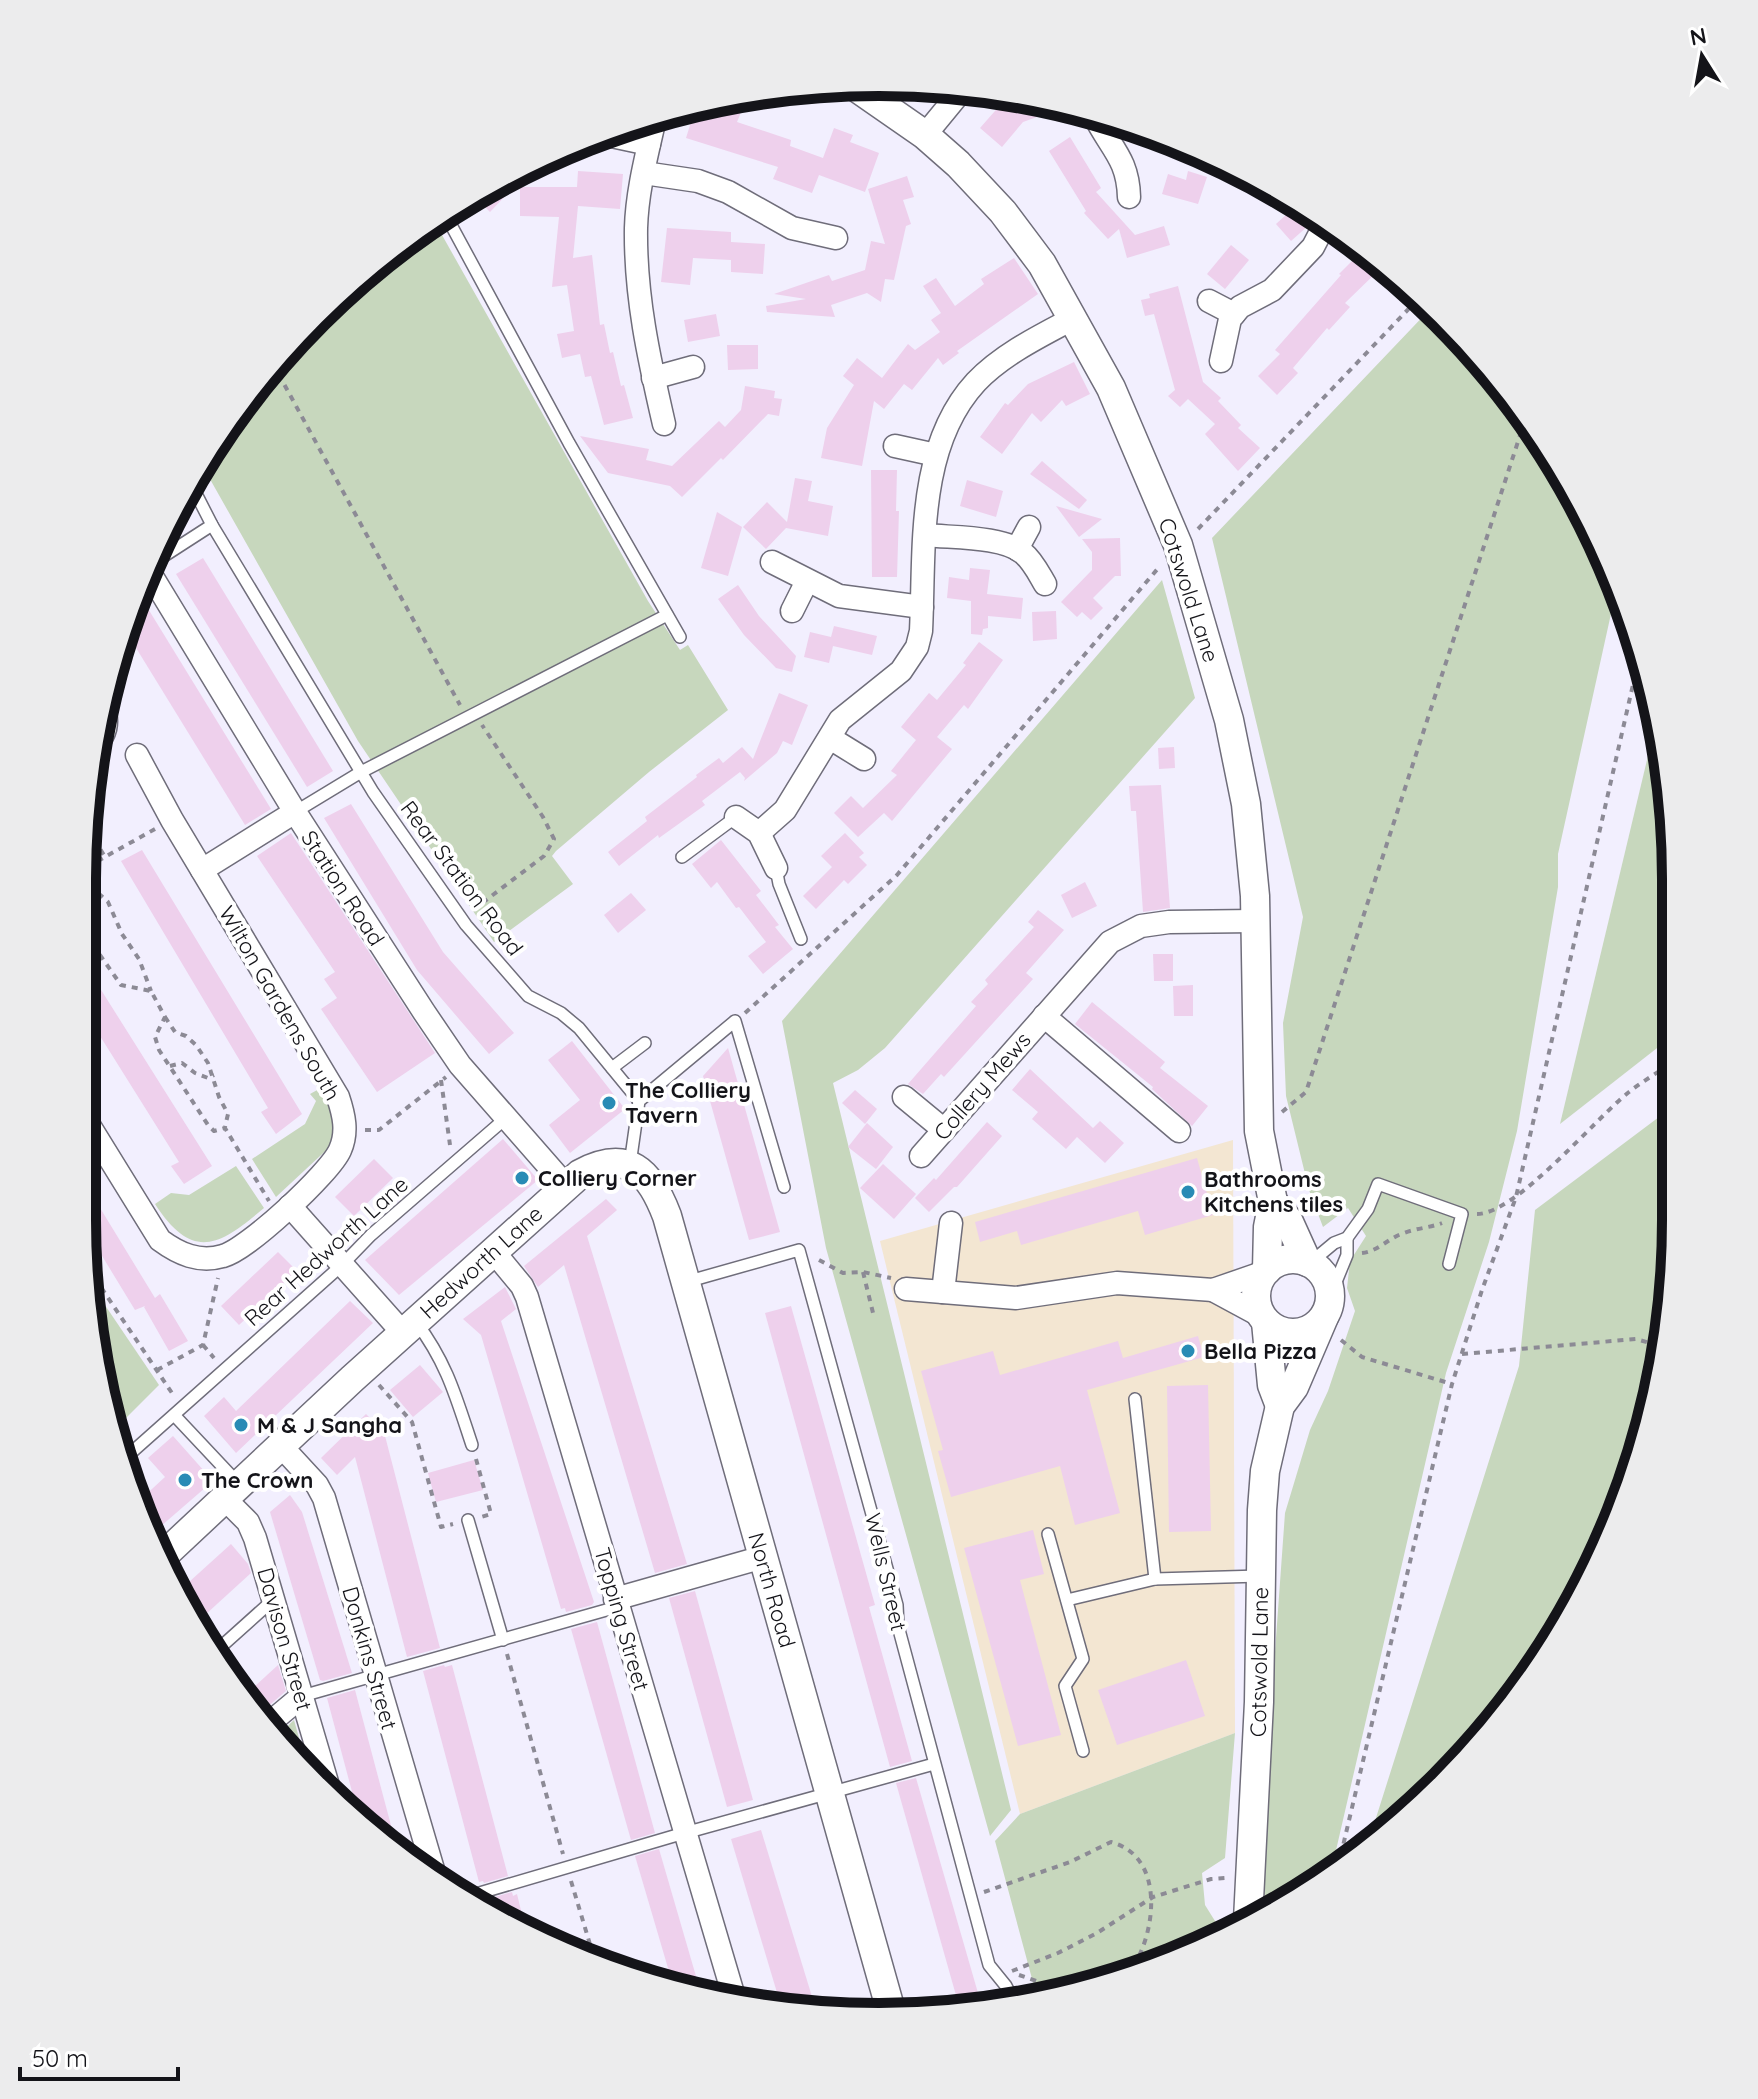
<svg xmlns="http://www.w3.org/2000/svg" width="1758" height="2099" font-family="Quicksand,sans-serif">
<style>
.commercial{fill:#f3e6d2}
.green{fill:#c7d7bd}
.building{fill:#eed0ec}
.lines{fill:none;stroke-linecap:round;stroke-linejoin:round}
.service-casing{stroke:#6f6d7a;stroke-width:14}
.minor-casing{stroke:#6f6d7a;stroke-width:25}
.tertiary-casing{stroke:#6f6d7a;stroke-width:31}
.path{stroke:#8c8a95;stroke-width:4;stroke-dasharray:6 6;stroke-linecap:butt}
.service{stroke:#fff;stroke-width:11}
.minor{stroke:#fff;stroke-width:22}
.tertiary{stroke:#fff;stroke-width:28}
.poi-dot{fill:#298bb5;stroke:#fff;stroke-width:3}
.labels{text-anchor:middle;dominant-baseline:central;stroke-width:8;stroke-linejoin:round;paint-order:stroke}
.street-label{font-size:22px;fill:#141419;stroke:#fff}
.poi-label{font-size:22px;font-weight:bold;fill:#141419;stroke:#fff;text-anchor:start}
.rim{fill:none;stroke:#141419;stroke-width:10}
</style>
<rect width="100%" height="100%" fill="#f2effe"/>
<polygon class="commercial" points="1233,1140 1235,1733 1020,1814 880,1241"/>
<g class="green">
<polygon points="433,219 648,601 680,650 688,645 728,710 649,772 556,851 552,856 573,884 494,942 358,741 202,465 246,394 316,315"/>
<polygon points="1432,307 1442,315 1541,436 1618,582 1558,854 1558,887 1517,1131 1489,1242 1446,1373 1331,1872 1261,1912 1264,1805 1285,1513 1310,1430 1328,1391 1355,1311 1347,1288 1350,1261 1366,1236 1348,1208 1323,1227 1309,1190 1286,1096 1283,1023 1303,917 1212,538"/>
<polygon points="1162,580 1195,698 885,1048 858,1070 833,1083 1011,1810 990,1836 826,1248 782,1021"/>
<polygon points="1658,714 1676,879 1675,1034 1560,1124"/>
<polygon points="319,1089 334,1109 334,1143 276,1197 252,1159 305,1124 316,1101 310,1094"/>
<polygon points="1675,1105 1674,1273 1634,1476 1570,1617 1535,1641 1469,1745 1369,1840 1519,1366 1535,1210"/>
<path d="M 236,1166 L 264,1208 C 219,1246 193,1262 155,1204 L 171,1193 L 189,1195 Z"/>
<polygon points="90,1283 159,1385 112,1432 109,1426"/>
<polygon points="294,1720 308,1770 275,1738"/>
<polygon points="1235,1733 1225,1858 1202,1873 1205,1905 1220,1929 1220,1935 1184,1956 1038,2001 995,1841 1020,1814"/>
</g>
<g class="building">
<polygon points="748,95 737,122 791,140 790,146 823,158 834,128 853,135 850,142 879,153 865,192 819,175 812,193 773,179 778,167 686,138 696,106 723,97"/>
<polygon points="1009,95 1034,97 1065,107 1023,122 1002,147 980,128"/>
<polygon points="1070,137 1101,188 1096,192 1135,235 1164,226 1170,245 1127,258 1119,229 1108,239 1084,213 1086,211 1049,151"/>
<polygon points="528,167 530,170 490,212 474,196"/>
<polygon points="578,171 623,174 620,209 578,206 573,258 592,255 600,325 604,324 610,353 613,352 621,386 624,385 633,418 604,425 591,376 585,377 580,354 562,358 557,334 574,331 567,285 552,287 559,217 520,216 520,187 577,187"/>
<polygon points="1188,171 1207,177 1198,204 1162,194 1168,174 1186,180"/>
<polygon points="907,176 914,197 903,200 911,224 906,226 894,280 885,279 881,302 867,293 831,305 835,317 767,312 766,306 806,299 774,294 829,275 832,281 865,270 871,241 885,244 868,189"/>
<polygon points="1298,204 1313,217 1309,225 1291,241 1276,224"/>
<polygon points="667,228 731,232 731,242 765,244 763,274 731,272 731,260 693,258 690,285 661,282"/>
<polygon points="1231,245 1249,260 1225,289 1207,274"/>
<polygon points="1362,251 1380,269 1345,303 1350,307 1329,330 1327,328 1293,368 1298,373 1277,395 1258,376 1280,354 1275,350 1341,275 1339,274"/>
<polygon points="1014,258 1038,294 957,351 959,353 943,365 938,358 912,390 904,384 884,409 874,401 862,466 821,458 827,428 854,385 843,376 857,358 882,378 908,344 915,350 940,332 931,320 941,313 923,286 936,278 955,306 984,284 981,279"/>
<polygon points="1178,286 1203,382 1221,398 1218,401 1241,425 1238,428 1260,448 1238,471 1205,434 1215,424 1188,399 1180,407 1168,396 1175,390 1154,314 1145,316 1141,300 1150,298 1149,294"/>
<polygon points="716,314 720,336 688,342 684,320"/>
<polygon points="727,345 758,345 758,369 728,370"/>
<polygon points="1074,362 1090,394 1066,406 1062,400 1041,422 1032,413 1002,454 980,437 1005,403 1008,405 1028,384"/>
<polygon points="745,386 775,391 774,398 782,399 779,416 768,414 723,460 721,458 682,497 670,486 608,473 580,436 649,449 646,460 672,466 719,421 725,427 741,410"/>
<polygon points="1042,461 1087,500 1079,509 1030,474"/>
<polygon points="871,470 897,470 896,511 899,511 897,577 872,577"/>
<polygon points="795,478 812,481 808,501 833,506 828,536 786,528 766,549 743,527 767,502 787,522"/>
<polygon points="967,480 1003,491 996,517 960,506"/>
<polygon points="1056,506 1102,519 1079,537"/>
<polygon points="717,512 742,527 728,576 701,568"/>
<polygon points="1120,538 1121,576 1115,576 1093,598 1103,608 1091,620 1082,612 1077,617 1061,602 1092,570 1092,552 1082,539"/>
<polygon points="203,558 333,771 307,787 176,574"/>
<polygon points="970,568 990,570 987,594 1023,598 1021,619 988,616 988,628 983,629 982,635 971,634 971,601 947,598 949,577 969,580"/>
<polygon points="738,585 759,616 796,656 792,672 776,668 744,635 718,599"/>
<polygon points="139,594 271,809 245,825 125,630"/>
<polygon points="1056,611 1057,639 1033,641 1032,612"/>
<polygon points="834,626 877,636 872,655 833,646 829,663 804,657 810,632 831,637"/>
<polygon points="979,642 1003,660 968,709 964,705 937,737 952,749 892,821 884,813 858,837 834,813 851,796 863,808 897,775 891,771 916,740 901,727 929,693 937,700 966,665 963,663"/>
<polygon points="779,693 808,705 792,745 783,741 777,753 744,781 745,778 740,772 702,801 705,805 659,838 658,835 619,866 608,852 647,821 645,817 697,777 696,775 719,758 723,763 742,747 753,759"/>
<polygon points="1174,747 1175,768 1159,769 1158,748"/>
<polygon points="1161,785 1170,908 1143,912 1136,811 1131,811 1129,786"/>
<polygon points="351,804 443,952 514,1033 489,1054 417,970 324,818"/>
<polygon points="291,833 435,1053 377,1092 321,1009 337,998 324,979 335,972 257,856"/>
<polygon points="845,833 864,853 859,857 867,865 848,884 844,880 816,909 803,896 832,867 821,856"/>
<polygon points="721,840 761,891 756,895 779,925 775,927 793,949 763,974 748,956 766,942 739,907 736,908 717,882 711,888 692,864"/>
<polygon points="142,850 302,1114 276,1134 261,1112 268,1108 121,861"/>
<polygon points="1085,882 1097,906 1072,918 1061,895"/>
<polygon points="631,893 646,910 618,933 604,915"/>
<polygon points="1038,910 1064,930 1026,973 1033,979 944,1077 941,1074 923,1094 908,1084 976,1006 971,1002 988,984 985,980 1034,927 1028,922"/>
<polygon points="1153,954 1173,954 1173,981 1154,981"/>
<polygon points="86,966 212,1166 184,1184 171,1166 179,1162 85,1012"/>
<polygon points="1193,985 1193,1016 1174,1016 1173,986"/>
<polygon points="1092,1002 1165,1062 1160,1068 1208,1106 1192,1126 1152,1089 1153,1087 1075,1024"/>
<polygon points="572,1041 625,1109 570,1153 549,1125 580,1100 548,1060"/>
<polygon points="728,1048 780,1232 749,1240 703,1076"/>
<polygon points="1030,1069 1093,1128 1100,1121 1124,1143 1105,1163 1077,1137 1066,1149 1032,1119 1038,1112 1012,1090"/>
<polygon points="855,1090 877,1109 865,1124 842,1103"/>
<polygon points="987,1122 1002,1136 957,1187 954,1187 929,1212 915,1198 934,1178 936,1180"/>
<polygon points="867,1123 893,1147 876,1169 848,1147"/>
<polygon points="503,1139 538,1180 399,1295 365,1260"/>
<polygon points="1197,1158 1213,1215 1145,1235 1138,1211 1021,1245 1017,1231 980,1242 975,1222"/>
<polygon points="374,1159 393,1178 354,1216 335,1197"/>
<polygon points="883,1164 916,1194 894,1219 860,1188"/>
<polygon points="83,1180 155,1298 160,1294 188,1341 169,1351 144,1307 145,1306 135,1310 82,1223"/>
<polygon points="606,1199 617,1210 587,1236 687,1564 655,1573 564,1265 538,1287 524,1266"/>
<polygon points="278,1252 297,1271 239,1325 221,1306"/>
<polygon points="505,1287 516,1309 501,1321 594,1602 592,1605 566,1612 565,1608 561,1609 481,1335 463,1319"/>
<polygon points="350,1301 373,1323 236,1453 204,1416 224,1397 236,1411"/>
<polygon points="791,1306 875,1605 869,1607 912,1761 890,1767 765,1313"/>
<polygon points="1198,1336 1204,1357 1087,1390 1120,1513 1075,1525 1060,1466 951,1497 938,1451 943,1450 921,1371 993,1351 1000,1375 1118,1341 1123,1358"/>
<polygon points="420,1365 443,1392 413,1417 390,1390"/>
<polygon points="1208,1385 1211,1531 1169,1532 1167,1386"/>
<polygon points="366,1414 384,1432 440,1648 407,1657 355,1457 337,1475 321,1458"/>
<polygon points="173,1436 213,1481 153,1533 140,1500 165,1477 148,1458"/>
<polygon points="474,1460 483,1490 436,1502 428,1473"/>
<polygon points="290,1495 302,1512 352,1673 323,1681 320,1680 270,1512"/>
<polygon points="1033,1530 1044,1574 1020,1580 1061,1735 1018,1746 964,1548"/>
<polygon points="231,1544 248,1564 251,1573 194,1625 178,1592"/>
<polygon points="695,1591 753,1800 727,1807 669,1598"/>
<polygon points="597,1622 655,1833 631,1840 571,1629"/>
<polygon points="1186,1660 1205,1716 1117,1745 1098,1690"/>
<polygon points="278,1665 286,1691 258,1715 244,1696"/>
<polygon points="444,1665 445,1667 452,1665 508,1876 484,1883 483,1881 479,1882 423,1671"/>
<polygon points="355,1690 397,1848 358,1814 327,1698"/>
<polygon points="916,1778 980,2000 959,2006 896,1783"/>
<polygon points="761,1830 817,2013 781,2006 731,1839"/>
<polygon points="659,1849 700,1990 673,1985 635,1856"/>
<polygon points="512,1892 513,1896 517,1894 525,1927 491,1910 488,1899"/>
</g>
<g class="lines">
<defs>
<g id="service">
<polyline points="444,212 569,443 680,637"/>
<polyline points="191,484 212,525 373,792 466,925 528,996 561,1013 579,1028 639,1101"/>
<polyline points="150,565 212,525"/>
<polyline points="295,812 361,772 667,615"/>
<polyline points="682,857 736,817"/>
<polyline points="776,868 779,884 801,939"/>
<polyline points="612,1068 645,1043"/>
<polyline points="630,1164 639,1101 735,1021 784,1187"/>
<polyline points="1310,1263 1334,1243 1347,1238 1368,1209 1378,1184 1462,1214 1449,1264"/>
<polyline points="686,1282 799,1250 897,1605 898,1626 989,1965 1006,1986 1015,2003"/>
<polyline points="1331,1294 1347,1255 1347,1238"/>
<path d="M 416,1322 C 447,1363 456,1397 472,1445"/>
<polyline points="1135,1399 1155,1579"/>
<polyline points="175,1416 238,1483"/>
<polyline points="112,1433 128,1456"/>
<polyline points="123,1460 342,1265 371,1235 506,1118"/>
<polyline points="468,1520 503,1640"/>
<polyline points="1048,1534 1083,1659 1065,1686 1083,1751"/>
<polyline points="1067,1600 1155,1579 1260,1576"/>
<polyline points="214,1653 273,1600"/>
<polyline points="302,1696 617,1607"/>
<polyline points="466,1897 674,1836 934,1764"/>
</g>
<g id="minor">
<path d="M 1094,115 C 1110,148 1128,158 1129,197"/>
<path d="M 655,118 C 647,154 637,191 636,228 C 635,296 649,359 664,424"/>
<polyline points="602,134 649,144"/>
<polyline points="925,135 962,90"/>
<polyline points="644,173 698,181 728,192 792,228 836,238"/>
<polyline points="1209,301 1234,314"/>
<polyline points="1221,361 1230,319 1240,307 1272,290 1313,247 1327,220"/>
<polyline points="653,378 693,367"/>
<polyline points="895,446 936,455"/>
<path d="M 926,535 C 952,538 1003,536 1023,553 C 1033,561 1039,574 1045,584"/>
<polyline points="1017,549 1029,527"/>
<polyline points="772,562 839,596 922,607"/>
<polyline points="148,570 295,812 424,1012 460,1065 566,1186"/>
<polyline points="792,611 807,581"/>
<polyline points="830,738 864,759"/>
<path d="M 94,748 C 106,734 109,723 103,706"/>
<polyline points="736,817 759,833 776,868"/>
<path d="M 759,833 L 785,810 L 840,720 L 901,671 L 917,647 L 921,631 C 925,549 916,447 976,382 C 1003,354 1040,336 1074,318"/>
<polyline points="202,870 295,812"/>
<polyline points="1044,1016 1179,1131"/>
<polyline points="904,1097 944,1130"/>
<path d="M 84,1117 L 160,1240 C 179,1254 199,1263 223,1256 C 247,1250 330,1173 340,1150 C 348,1132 344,1115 338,1097 L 172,820 L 137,755"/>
<polyline points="921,1156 1110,942 1141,926 1169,922 1255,921"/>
<polyline points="290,1206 403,1333"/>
<polyline points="493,1251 522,1286 527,1297 734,1997"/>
<polyline points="906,1289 1016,1298 1117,1283 1213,1290 1265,1272"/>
<polyline points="1213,1290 1263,1317"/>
<polyline points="943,1292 951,1223"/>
<polyline points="281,1446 317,1485 324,1498 437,1883"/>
<polyline points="224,1498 248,1522 255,1538 329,1789"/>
<polyline points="615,1599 763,1557"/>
<polyline points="266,1726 302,1696"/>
</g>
<g id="tertiary">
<polyline points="853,85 925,135 958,164 1003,212 1042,264 1111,388 1178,545 1229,720 1246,804 1255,896 1259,1131 1273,1202 1268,1227 1267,1270"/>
<polyline points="1273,1202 1288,1220 1307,1262"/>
<circle cx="1293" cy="1296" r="37"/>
<polyline points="1266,1322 1272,1385 1280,1406"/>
<path d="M 163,1556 L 352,1379 L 580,1174 C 628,1148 650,1171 667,1216 L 891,2011"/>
<polyline points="1248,1920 1259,1702 1262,1510 1265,1471 1280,1406 1294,1387 1324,1317"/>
</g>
</defs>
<use href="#service" class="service-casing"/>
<use href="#minor" class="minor-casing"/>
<use href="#tertiary" class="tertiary-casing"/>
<g class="path">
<polyline points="273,364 460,705"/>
<polyline points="1198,529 1420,297"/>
<polyline points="88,829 105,857"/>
<polyline points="87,867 155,829"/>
<polyline points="87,890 97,892 108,902 122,934 139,959 151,991"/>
<polyline points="473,910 544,856 554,839 543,817 482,725"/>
<polyline points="86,935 121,985 151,991 165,1017 155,1037 159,1050 208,1125 214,1131 225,1128 269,1201"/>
<polyline points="745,1013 897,875 1160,566"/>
<polyline points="165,1017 175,1032 186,1036 196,1045 208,1063 219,1097 228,1114 225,1127"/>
<polyline points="170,1066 182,1063 195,1073 208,1078 214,1075"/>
<polyline points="441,1080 450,1145"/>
<polyline points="1282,1112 1306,1092 1526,417"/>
<polyline points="365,1130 379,1130 446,1077"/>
<path d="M 1477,1214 C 1516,1214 1595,1119 1629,1092 C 1643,1081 1660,1071 1675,1061"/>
<path d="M 1362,1253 C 1379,1251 1388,1238 1404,1233 C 1417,1228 1429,1228 1442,1223"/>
<polyline points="819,1260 843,1273 863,1272 891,1278"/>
<polyline points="88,1268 174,1396"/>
<polyline points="863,1272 874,1317"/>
<polyline points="1341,1340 1362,1357 1452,1384"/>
<polyline points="203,1345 214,1358"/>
<polyline points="1462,1354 1636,1339 1660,1346"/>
<polyline points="157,1370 203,1345 218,1278"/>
<polyline points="379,1385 412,1422 441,1527 453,1524"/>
<polyline points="476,1459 491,1514 481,1517"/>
<polyline points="507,1654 563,1854"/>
<polyline points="1338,1867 1452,1384 1482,1290 1516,1197 1640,654"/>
<polyline points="571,1881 595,1961"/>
<path d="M 984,1892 L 1070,1862 L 1111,1842 C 1167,1857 1156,1937 1129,1973"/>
<polyline points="1012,1971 1058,1953 1097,1933 1153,1897 1211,1879 1225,1878"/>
<polyline points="1019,1975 1045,1984 1061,1994"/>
</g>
<use href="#service" class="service"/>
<use href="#minor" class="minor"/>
<use href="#tertiary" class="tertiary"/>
</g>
<g class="poi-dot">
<circle cx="609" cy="1103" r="8"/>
<circle cx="522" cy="1178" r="8"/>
<circle cx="1188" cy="1192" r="8"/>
<circle cx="1188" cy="1351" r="8"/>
<circle cx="241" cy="1425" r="8"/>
<circle cx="185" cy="1480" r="8"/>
</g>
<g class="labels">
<g class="street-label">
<text transform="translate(1189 590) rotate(72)">Cotswold Lane</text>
<text transform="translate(462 878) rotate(53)">Rear Station Road</text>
<text transform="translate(343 888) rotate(57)">Station Road</text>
<text transform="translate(280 1003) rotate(60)">Wilton Gardens South</text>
<text transform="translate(982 1086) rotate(-49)">Collery Mews</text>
<text transform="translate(326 1251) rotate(-42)">Rear Hedworth Lane</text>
<text transform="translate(481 1262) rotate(-42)">Hedworth Lane</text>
<text transform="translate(886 1572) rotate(77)">Wells Street</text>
<text transform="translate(772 1590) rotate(74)">North Road</text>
<text transform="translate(622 1619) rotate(74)">Topping Street</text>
<text transform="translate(285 1639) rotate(74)">Davison Street</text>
<text transform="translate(370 1658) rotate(74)">Donkins Street</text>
<text transform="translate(1259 1662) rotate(-89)">Cotswold Lane</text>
</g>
<g class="poi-label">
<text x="625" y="1090">The Colliery<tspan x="625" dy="25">Tavern</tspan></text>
<text x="538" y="1178">Colliery Corner</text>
<text x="1204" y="1179">Bathrooms<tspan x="1204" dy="25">Kitchens tiles</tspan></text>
<text x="1204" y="1351">Bella Pizza</text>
<text x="257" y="1425">M &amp; J Sangha</text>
<text x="201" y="1480">The Crown</text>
</g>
</g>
<path d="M0 0H1758V2099H0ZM879 96H879A783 783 0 0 1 1662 879V1220A783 783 0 0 1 879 2003H879A783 783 0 0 1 96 1220V879A783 783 0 0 1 879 96Z" fill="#ececed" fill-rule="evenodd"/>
<path class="rim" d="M879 96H879A783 783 0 0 1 1662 879V1220A783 783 0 0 1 879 2003H879A783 783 0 0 1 96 1220V879A783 783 0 0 1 879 96Z"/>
<g transform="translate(1702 56) rotate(349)" stroke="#ffffff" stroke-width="6" paint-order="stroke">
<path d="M0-6L14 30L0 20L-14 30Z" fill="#141419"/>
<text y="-12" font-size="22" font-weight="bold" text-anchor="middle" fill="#141419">N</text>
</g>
<path d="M20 2067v12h158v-12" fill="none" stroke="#141419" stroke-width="4"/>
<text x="32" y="2067" font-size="24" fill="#141419" stroke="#ffffff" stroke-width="6" paint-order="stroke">50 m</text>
</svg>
